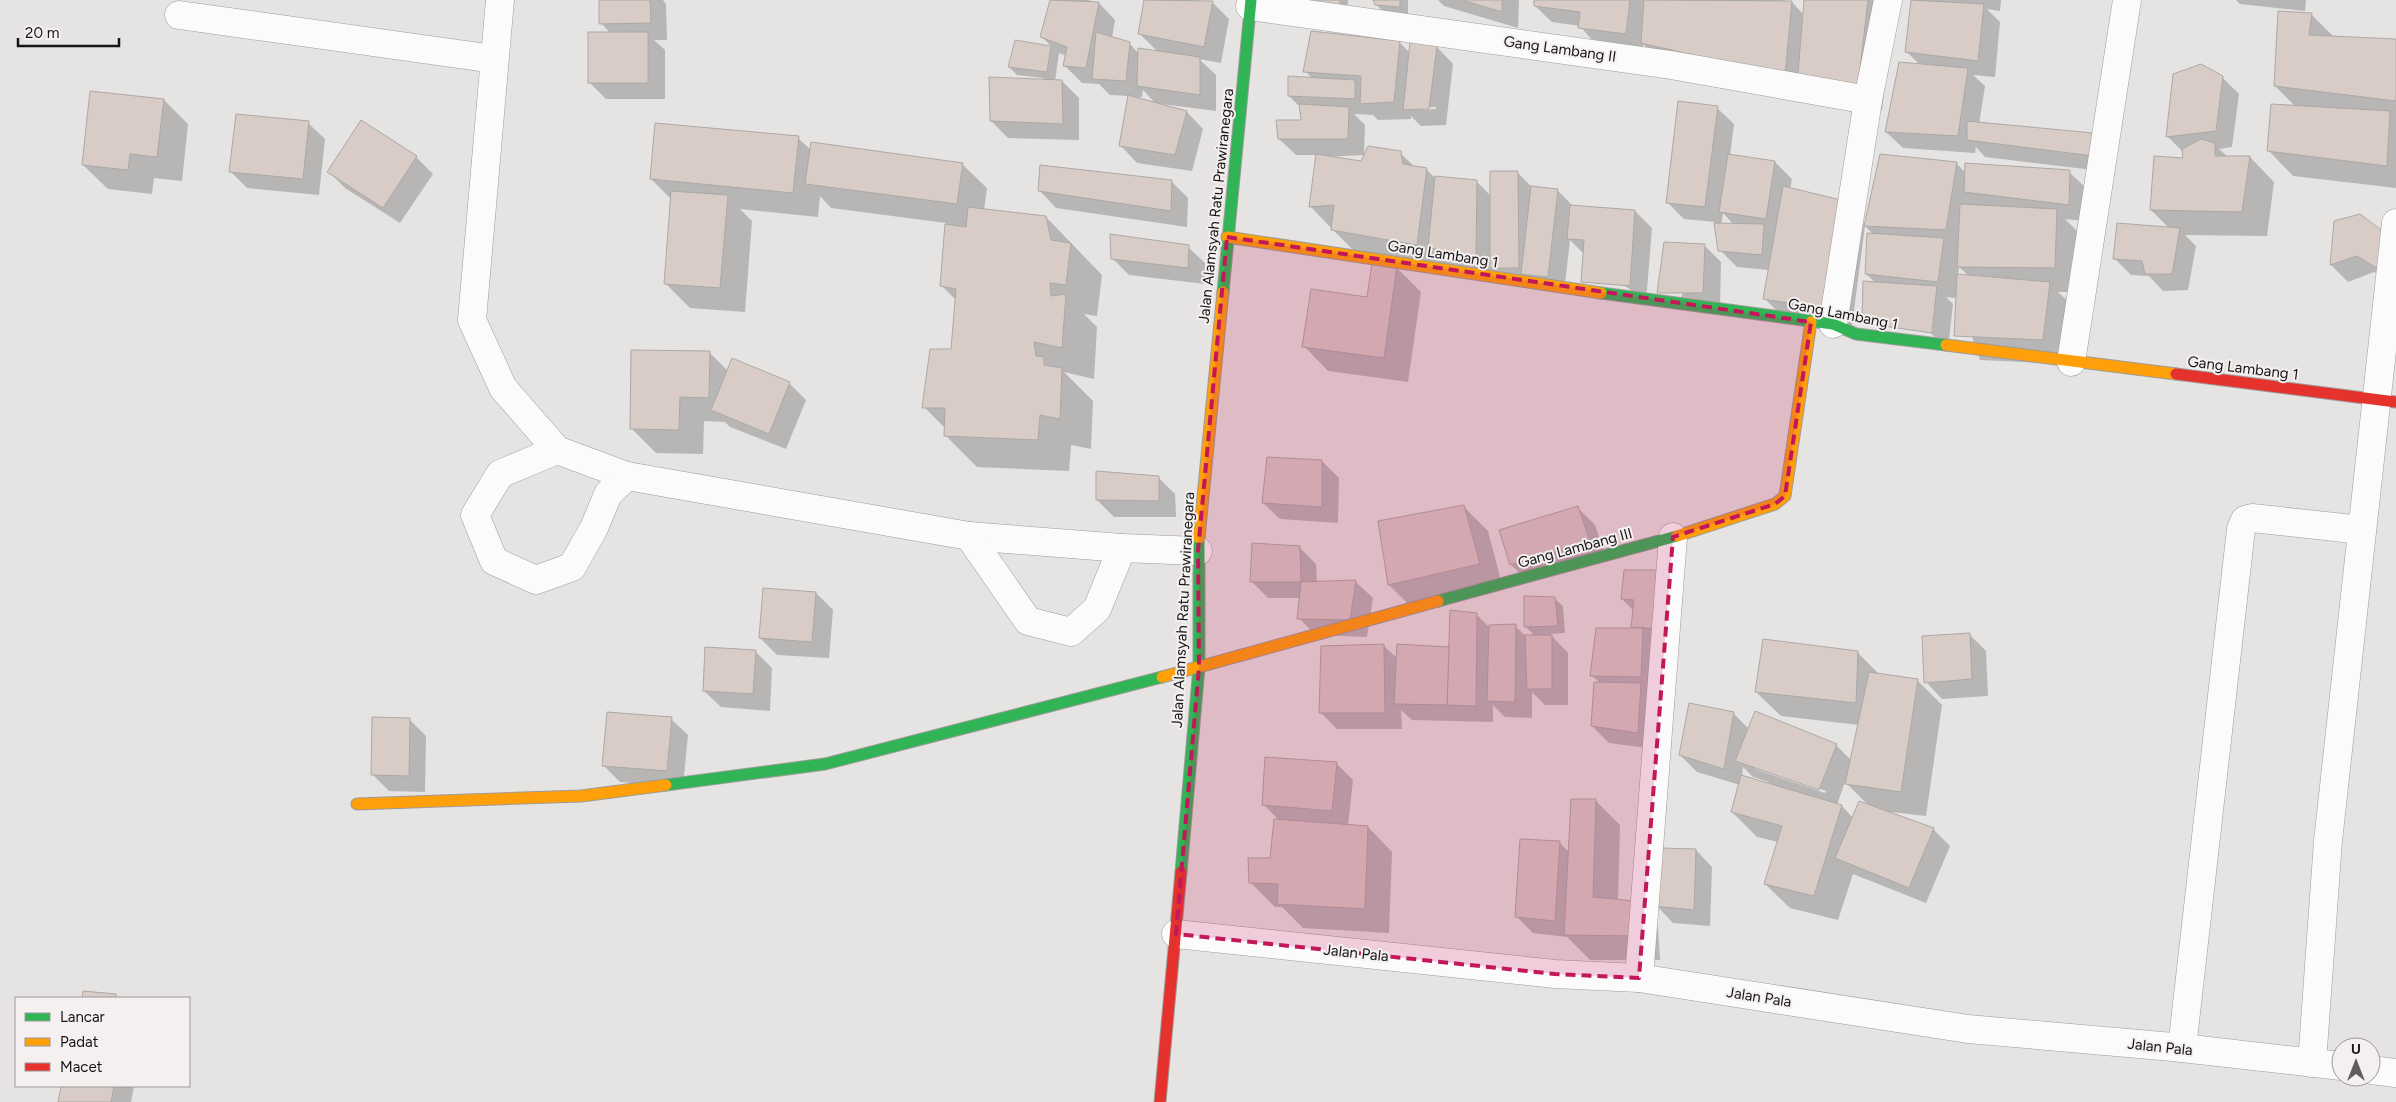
<svg xmlns="http://www.w3.org/2000/svg" width="2396" height="1102" font-family="Figtree,sans-serif">
<style>
.shadow{fill:#0003;fill-rule:evenodd}
.building{fill:#d9ccc6;stroke:#aaa9a7}
.lines{fill:none;stroke-linecap:round;stroke-linejoin:round}
.street-casing{stroke:#9d9c9a;stroke-width:29}
.fast-casing{stroke:#9d9c9a;stroke-width:13}
.slow-casing{stroke:#9d9c9a;stroke-width:13}
.jam-casing{stroke:#9d9c9a;stroke-width:13}
.street{stroke:#fbfbfb;stroke-width:28}
.fast{stroke:#30b455;stroke-width:11}
.slow{stroke:#ff9f0a;stroke-width:11}
.jam{stroke:#e5322d;stroke-width:11}
.marked{fill:#c2185b;fill-opacity:0.2;stroke:#c2185b;stroke-width:4;stroke-dasharray:10 6;stroke-linejoin:round}
.labels{text-anchor:middle;dominant-baseline:central;stroke-width:4;stroke-linejoin:round;paint-order:stroke}
.street-label{font-size:15px;fill:#161414;stroke:#f4f0ef}
</style>
<rect width="100%" height="100%" fill="#e6e4e2"/>
<g class="shadow">
<polygon points="600,0 663,0 666,4 667,40 654,40 665,50 665,99 606,99 589,82 611,34 601,23"/>
<path d="M 1052,0 L 1088,0 L 1099,3 L 1115,20 L 1112,38 L 1129,43 L 1139,54 L 1158,52 L 1140,34 L 1145,0 L 1193,0 L 1212,2 L 1229,19 L 1221,63 L 1199,59 L 1216,75 L 1216,111 L 1162,104 L 1187,112 L 1203,129 L 1192,171 L 1137,163 L 1121,146 L 1129,96 L 1110,95 L 1099,84 L 1082,83 L 1065,66 L 1067,56 L 1059,53 L 1055,81 L 1062,81 L 1079,98 L 1079,140 L 1008,138 L 991,121 L 1043,80 L 1043,78 L 1017,75 L 1009,67 L 1016,42 L 1052,47 L 1041,36 ZM 1143,90 L 1156,104 L 1134,98 L 1142,97 Z"/>
<polygon points="1299,0 1348,0 1347,15"/>
<polygon points="1375,0 1408,0 1408,15 1384,13 1376,4"/>
<polygon points="1438,0 1519,0 1518,28 1444,6"/>
<polygon points="1536,0 1781,0 1792,2 1804,15 1806,0 1895,0 1882,110 1667,68 1643,44 1643,50 1596,45 1580,26 1552,22 1535,6"/>
<polygon points="1912,0 2001,0 2000,11 1987,9 2000,22 1995,77 1973,75 1985,86 1979,124 2092,134 2110,172 1985,157 1976,147 1975,153 1903,148 1886,132 1920,65 1906,51"/>
<polygon points="2236,0 2306,0 2305,11 2240,4"/>
<polygon points="2312,15 2334,37 2396,40 2396,188 2293,176 2269,151 2295,106 2275,86"/>
<path d="M 1399,42 L 1410,53 L 1437,47 L 1453,64 L 1446,125 L 1421,126 L 1411,116 L 1411,119 L 1378,120 L 1373,115 L 1354,114 L 1365,125 L 1364,155 L 1326,157 L 1362,163 L 1400,153 L 1415,167 L 1426,169 L 1436,179 L 1476,181 L 1491,196 L 1518,173 L 1533,188 L 1557,190 L 1573,206 L 1635,211 L 1652,228 L 1646,302 L 1584,254 L 1570,240 L 1564,293 L 1357,254 L 1332,229 L 1310,206 L 1317,155 L 1296,155 L 1279,139 L 1302,121 L 1301,108 L 1289,96 L 1312,78 L 1305,71 ZM 1436,107 L 1436,109 L 1421,110 L 1421,108 Z"/>
<polygon points="2222,77 2239,94 2232,147 2219,149 2228,157 2250,157 2274,182 2267,236 2185,235 2196,246 2188,290 2163,291 2149,276 2131,275 2114,258 2170,229 2151,210 2185,159 2184,153 2167,136"/>
<polygon points="164,100 188,124 182,181 154,178 152,194 108,189 83,165"/>
<path d="M 1717,108 L 1734,124 L 1730,156 L 1775,162 L 1792,179 L 1790,189 L 1841,201 L 1865,225 L 1956,163 L 1966,173 L 2069,172 L 2086,188 L 2086,221 L 2065,219 L 2081,235 L 2080,292 L 2058,292 L 2074,307 L 2067,364 L 1980,360 L 1957,293 L 1955,298 L 1946,297 L 1953,304 L 1948,349 L 1866,274 L 1874,235 L 1865,226 L 1851,333 L 1789,323 L 1764,298 L 1769,270 L 1737,267 L 1720,250 L 1715,222 L 1684,219 L 1667,202 ZM 1723,213 L 1734,225 L 1721,225 ZM 1959,267 L 1969,276 L 1958,275 Z"/>
<polygon points="308,123 325,139 319,195 247,188 231,172"/>
<polygon points="798,138 811,150 962,164 987,188 984,210 1046,217 1102,275 1097,316 1084,314 1097,327 1094,379 1064,372 1093,401 1091,449 1071,445 1069,471 977,467 945,435 946,429 924,407 952,350 956,300 941,285 946,223 831,208 820,196 818,217 740,209 752,221 745,312 690,308 665,283 671,199 651,179"/>
<polygon points="416,157 433,174 400,223 345,188 329,172"/>
<polygon points="1171,181 1188,198 1187,227 1056,208 1040,191"/>
<polygon points="2335,222 2396,285 2374,272 2348,282 2331,265"/>
<polygon points="1705,246 1721,262 1720,309 1675,310"/>
<polygon points="1188,247 1205,263 1205,284 1129,275 1112,258"/>
<polygon points="1396,267 1421,292 1408,382 1328,371 1304,346 1368,298"/>
<polygon points="709,352 728,371 789,383 806,400 786,449 730,427 725,422 704,421 703,454 656,453 631,428"/>
<polygon points="1322,461 1339,478 1338,523 1280,519 1263,503"/>
<polygon points="1158,477 1175,494 1176,517 1114,517 1097,500"/>
<polygon points="1463,506 1488,531 1503,588 1413,609 1389,585 1380,522"/>
<polygon points="1578,508 1595,525 1606,558 1528,581 1511,565 1501,531"/>
<polygon points="1300,548 1316,564 1317,583 1356,582 1373,598 1367,637 1315,635 1299,618 1300,598 1268,598 1252,582"/>
<polygon points="1657,571 1654,749 1609,743 1592,726 1600,683 1591,675 1632,629 1634,611 1622,599"/>
<polygon points="816,593 833,610 829,658 777,655 760,638"/>
<polygon points="1554,598 1563,606 1565,633 1550,634 1568,653 1568,705 1545,705 1532,692 1532,718 1505,717 1493,705 1493,722 1412,720 1401,710 1402,729 1337,729 1320,712 1384,646 1398,659 1450,648 1476,614 1490,628 1515,626 1526,636 1535,636 1526,627"/>
<polygon points="1969,634 1986,651 1988,696 1942,699 1926,682"/>
<polygon points="755,651 772,668 770,711 721,707 704,691"/>
<path d="M 1857,652 L 1880,675 L 1917,680 L 1942,705 L 1926,816 L 1882,811 L 1933,829 L 1950,846 L 1926,903 L 1853,874 L 1838,920 L 1790,908 L 1765,884 L 1778,842 L 1757,837 L 1732,812 L 1740,785 L 1697,772 L 1680,755 L 1733,713 L 1749,729 L 1836,745 L 1851,760 L 1859,725 L 1781,716 L 1756,692 ZM 1755,766 L 1826,791 L 1825,793 L 1755,769 ZM 1743,767 L 1753,777 L 1769,782 L 1768,784 L 1742,777 ZM 1845,782 L 1869,806 L 1853,818 L 1842,806 L 1837,805 Z"/>
<polygon points="671,719 688,735 683,787 620,782 603,765"/>
<polygon points="410,720 426,736 425,792 389,791 372,774"/>
<polygon points="1336,763 1353,780 1348,826 1368,827 1392,852 1389,933 1303,928 1282,907 1275,907 1250,882 1271,859 1279,820 1263,804"/>
<polygon points="1595,800 1620,825 1618,901 1633,902 1658,927 1660,960 1590,960 1567,937 1533,933 1516,916 1559,842 1569,852"/>
<polygon points="1696,850 1712,867 1710,926 1673,923 1657,906"/>
<polygon points="63,1086 134,1086 131,1102 59,1102"/>
</g>
<g class="building">
<polygon points="599,0 650,0 651,23 599,24"/>
<polygon points="1050,0 1099,2 1086,68 1063,66 1067,47 1040,37"/>
<polygon points="1144,0 1213,1 1204,47 1138,34"/>
<polygon points="1298,0 1340,0 1340,8"/>
<polygon points="1373,0 1400,0 1400,7 1375,5"/>
<polygon points="1462,0 1502,0 1502,12"/>
<polygon points="1534,0 1630,0 1626,34 1578,28 1580,12 1534,6"/>
<polygon points="1644,0 1792,1 1785,76 1641,43"/>
<polygon points="1804,0 1868,0 1858,86 1798,74"/>
<polygon points="1911,0 1984,4 1978,61 1905,52"/>
<polygon points="2278,11 2312,13 2309,35 2396,39 2396,101 2274,86"/>
<polygon points="1311,31 1400,41 1394,102 1360,104 1361,76 1303,72"/>
<rect x="588" y="32" width="60" height="51"/>
<polygon points="1096,32 1130,42 1126,81 1092,79"/>
<polygon points="1015,40 1051,46 1047,72 1008,67"/>
<polygon points="1410,42 1437,46 1429,109 1403,110"/>
<polygon points="1138,48 1200,57 1200,95 1137,86"/>
<polygon points="1899,62 1968,68 1958,136 1885,132"/>
<polygon points="2201,64 2223,76 2216,131 2166,137 2173,74"/>
<polygon points="1288,76 1355,80 1355,99 1288,96"/>
<polygon points="989,77 1062,80 1063,124 990,121"/>
<polygon points="90,91 164,99 157,157 130,154 128,170 82,165"/>
<polygon points="1128,95 1187,111 1175,155 1119,146"/>
<polygon points="1678,101 1718,106 1705,207 1666,203"/>
<polygon points="1299,104 1349,107 1348,139 1278,139 1276,120 1301,120"/>
<polygon points="2271,104 2390,111 2387,166 2267,151"/>
<polygon points="236,114 309,121 303,179 229,172"/>
<polygon points="361,120 417,156 383,208 327,172"/>
<polygon points="1967,121 2093,133 2093,156 1967,140"/>
<polygon points="655,123 799,136 793,193 650,179"/>
<polygon points="2201,139 2215,143 2215,156 2250,156 2242,212 2150,210 2154,156 2183,158 2182,149"/>
<polygon points="811,142 963,163 957,204 805,184"/>
<polygon points="1368,146 1401,151 1403,164 1427,168 1417,245 1331,230 1334,205 1309,207 1316,154 1361,161"/>
<polygon points="1728,154 1775,161 1766,219 1719,212"/>
<polygon points="1880,154 1957,162 1946,230 1864,226"/>
<polygon points="1965,163 2070,170 2069,205 1964,192"/>
<polygon points="1040,165 1172,180 1171,211 1038,191"/>
<polygon points="1490,171 1518,171 1519,268 1490,268"/>
<polygon points="1435,176 1477,180 1476,260 1428,247"/>
<polygon points="1531,186 1558,189 1548,277 1521,274"/>
<polygon points="1783,186 1841,200 1827,309 1763,299"/>
<polygon points="671,191 728,195 720,288 664,284"/>
<polygon points="1960,204 2057,209 2055,268 1957,267"/>
<polygon points="1570,205 1635,210 1630,286 1581,282 1584,240 1567,239"/>
<polygon points="968,207 1046,216 1051,240 1071,243 1066,285 1050,283 1051,296 1066,294 1062,348 1034,342 1036,356 1044,357 1044,365 1062,368 1060,419 1040,415 1038,440 944,436 945,408 922,408 930,349 951,349 956,289 940,286 945,224 966,227"/>
<polygon points="2360,214 2384,232 2380,270 2357,256 2330,265 2334,221"/>
<polygon points="1714,223 1764,224 1762,255 1718,251"/>
<polygon points="2117,223 2180,228 2172,274 2145,274 2142,261 2113,259"/>
<polygon points="1867,233 1944,238 1938,282 1865,274"/>
<polygon points="1110,234 1189,245 1188,268 1111,259"/>
<polygon points="1664,242 1705,244 1703,293 1657,293"/>
<polygon points="1372,263 1397,266 1384,358 1302,347 1311,289 1367,297"/>
<polygon points="1957,274 2050,282 2043,340 1954,336"/>
<polygon points="1863,281 1937,286 1932,333 1862,323"/>
<polygon points="631,350 710,351 709,398 680,397 679,430 630,429"/>
<polygon points="732,358 790,382 769,434 711,410"/>
<polygon points="1267,457 1322,460 1322,507 1262,503"/>
<polygon points="1096,471 1159,476 1159,501 1096,500"/>
<polygon points="1464,505 1480,564 1388,585 1378,521"/>
<polygon points="1578,506 1590,541 1510,565 1499,530"/>
<polygon points="1252,543 1300,546 1301,582 1250,582"/>
<polygon points="1624,570 1658,570 1659,629 1631,627 1634,600 1621,599"/>
<polygon points="1356,580 1350,620 1297,619 1301,582"/>
<polygon points="763,588 816,592 812,642 759,638"/>
<polygon points="1524,596 1555,597 1558,626 1524,627"/>
<polygon points="1450,610 1477,613 1476,706 1447,705"/>
<polygon points="1516,624 1515,702 1487,701 1489,625"/>
<polygon points="1596,628 1643,628 1641,677 1590,676"/>
<polygon points="1970,633 1972,679 1924,683 1922,636"/>
<polygon points="1525,635 1552,635 1552,689 1527,689"/>
<polygon points="1763,639 1858,651 1856,703 1755,692"/>
<polygon points="1384,644 1385,713 1319,713 1321,646"/>
<polygon points="1397,644 1449,647 1447,705 1394,704"/>
<polygon points="705,647 756,650 753,694 703,691"/>
<polygon points="1869,672 1918,679 1901,792 1845,784"/>
<polygon points="1594,682 1641,683 1638,733 1591,726"/>
<polygon points="1689,703 1734,712 1724,769 1679,755"/>
<polygon points="1755,711 1837,744 1819,790 1735,761"/>
<polygon points="607,712 672,717 667,771 602,766"/>
<polygon points="372,717 410,718 409,776 371,775"/>
<polygon points="1265,757 1337,762 1332,811 1262,805"/>
<polygon points="1741,775 1842,805 1814,896 1764,884 1782,826 1731,812"/>
<polygon points="1571,799 1596,799 1593,897 1634,901 1636,936 1564,935"/>
<polygon points="1859,801 1934,828 1909,888 1835,858"/>
<polygon points="1274,819 1368,826 1365,909 1277,904 1278,884 1249,883 1248,858 1270,858"/>
<polygon points="1520,839 1560,841 1555,921 1515,917"/>
<polygon points="1660,848 1696,849 1694,910 1655,906"/>
<polygon points="83,991 116,994 116,998 82,998"/>
<polygon points="61,1086 114,1086 111,1102 58,1102"/>
</g>
<g class="lines">
<defs>
<g id="street">
<polyline points="500,0 472,320 503,388 557,450 627,476 969,536 1122,548 1198,551"/>
<polyline points="1250,6 1671,65 1868,100"/>
<polyline points="179,15 494,59"/>
<polyline points="1833,324 1868,100 1888,0"/>
<polyline points="2071,362 2127,0"/>
<polyline points="557,450 500,474 475,515 494,561 536,580 572,567 594,528 608,494 627,476"/>
<polyline points="969,536 1028,621 1071,632 1097,609 1122,548"/>
<polyline points="1176,934 1555,974 1639,978 1968,1029 2173,1047 2341,1066"/>
<polyline points="1639,978 1673,537"/>
<polyline points="2182,1048 2241,529 2245,520 2252,518 2362,530"/>
<polyline points="2312,1063 2328,841 2396,223"/>
<polyline points="2371,1070 2396,1073"/>
</g>
<g id="fast">
<polyline points="1223,292 1251,0"/>
<polyline points="1601,293 1833,324 1856,334 1946,345"/>
<polyline points="1438,601 1677,536"/>
<polyline points="666,785 825,764 1162,677"/>
<polyline points="1181,872 1199,667 1199,538"/>
</g>
<g id="slow">
<polyline points="1227,237 1601,293"/>
<polyline points="1946,345 2176,374"/>
<polyline points="1677,536 1775,504 1785,496 1811,322"/>
<polyline points="1199,538 1223,292"/>
<polyline points="1162,677 1438,601"/>
<polyline points="357,804 581,796 666,785"/>
</g>
<g id="jam">
<polyline points="2176,374 2396,402"/>
<polyline points="1160,1102 1181,872"/>
</g>
</defs>
<use href="#street" class="street-casing"/>
<use href="#fast" class="fast-casing"/>
<use href="#slow" class="slow-casing"/>
<use href="#jam" class="jam-casing"/>
<use href="#street" class="street"/>
<use href="#fast" class="fast"/>
<use href="#slow" class="slow"/>
<use href="#jam" class="jam"/>
</g>
<path class="marked" d="M 1227,237 L 1811,322 L 1785,496 L 1775,504 L 1673,537 L 1639,978 L 1555,974 L 1176,934 L 1199,667 L 1198,551 Z"/>
<g class="labels">
<g class="street-label">
<text transform="translate(1560 49) rotate(8)">Gang Lambang II</text>
<text transform="translate(1216 206) rotate(-84)">Jalan Alamsyah Ratu Prawiranegara</text>
<text transform="translate(1443 254) rotate(9)">Gang Lambang 1</text>
<text transform="translate(1843 314) rotate(11)">Gang Lambang 1</text>
<text transform="translate(2243 368) rotate(7)">Gang Lambang 1</text>
<text transform="translate(1575 548) rotate(-15)">Gang Lambang III</text>
<text transform="translate(1183 610) rotate(-87)">Jalan Alamsyah Ratu Prawiranegara</text>
<text transform="translate(1356 953) rotate(6)">Jalan Pala</text>
<text transform="translate(1759 997) rotate(9)">Jalan Pala</text>
<text transform="translate(2160 1047) rotate(6)">Jalan Pala</text>
</g>
</g>
<rect x="15" y="997" width="175" height="90" fill="#f4f0ef" stroke="#9b9897"/>
<rect x="25" y="1013" width="25" height="8" fill="#30b455" stroke="#9b9897"/>
<text x="60" y="1022" font-size="15" fill="#161414">Lancar</text>
<rect x="25" y="1038" width="25" height="8" fill="#ff9f0a" stroke="#9b9897"/>
<text x="60" y="1047" font-size="15" fill="#161414">Padat</text>
<rect x="25" y="1063" width="25" height="8" fill="#e5322d" stroke="#9b9897"/>
<text x="60" y="1072" font-size="15" fill="#161414">Macet</text>
<g transform="translate(2356 1062)"><circle r="24" fill="#f4f0ef" stroke="#9b9897"/>
<path d="M0-4L9 19L0 12L-9 19Z" fill="#5f5d5c"/>
<text y="-8" font-size="14" font-weight="bold" text-anchor="middle" fill="#161414">U</text>
</g>
<path d="M18 38v8h101v-8" fill="none" stroke="#161414" stroke-width="2.5"/>
<text x="25" y="38" font-size="15" fill="#161414" stroke="#f4f0ef" stroke-width="4" paint-order="stroke">20 m</text>
</svg>
